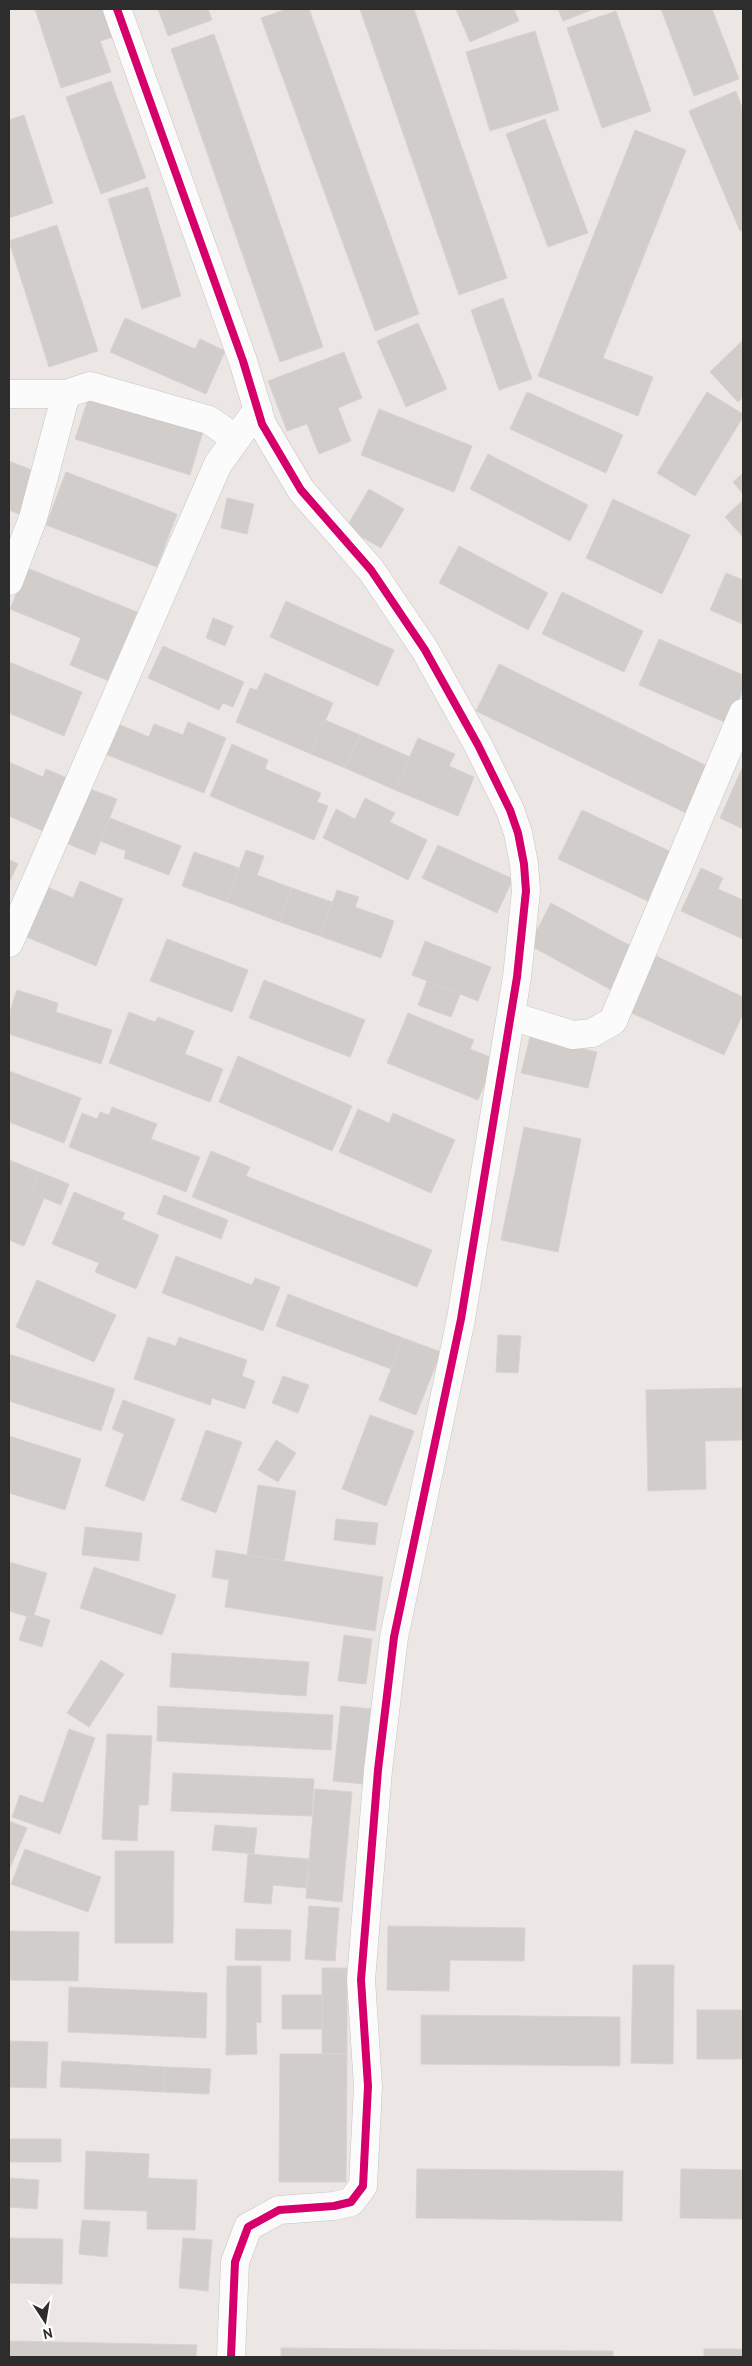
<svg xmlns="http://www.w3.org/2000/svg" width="752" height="2366" font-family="'PT Sans',sans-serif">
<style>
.building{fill:#d1cdca;stroke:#d7d3d0}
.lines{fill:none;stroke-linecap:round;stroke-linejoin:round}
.minor-casing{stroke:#c5c4c4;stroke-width:29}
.minor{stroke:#fcfbfb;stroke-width:28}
.cycleway-casing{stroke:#fff;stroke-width:11}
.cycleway{stroke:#d6006c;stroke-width:8}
</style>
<rect width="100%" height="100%" fill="#ece7e4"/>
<g class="building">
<polygon points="35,9 105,9 114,37 100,41 111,72 61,88"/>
<polygon points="158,9 208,9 212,20 168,36"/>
<polygon points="287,9 309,9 419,314 375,331 261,18"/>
<polygon points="360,9 414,9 507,278 459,295"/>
<polygon points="456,9 514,9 519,21 470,42"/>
<polygon points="558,9 594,9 563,21"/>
<polygon points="661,9 712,9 739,79 694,96"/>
<polygon points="616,11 651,111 602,128 567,28"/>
<polygon points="535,31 559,110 490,131 466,52"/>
<polygon points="214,34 323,347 280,362 171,49"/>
<polygon points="111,81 146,178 101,194 66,97"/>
<polygon points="736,91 743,110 743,230 740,231 689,111"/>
<polygon points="24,115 53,203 9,218 9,120"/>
<polygon points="545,119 588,233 548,247 506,134"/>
<polygon points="635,130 686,150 603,358 653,377 638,416 538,376"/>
<polygon points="148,187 181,296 142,309 108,199"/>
<polygon points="57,225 98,351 49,367 9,241"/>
<polygon points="503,298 532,379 499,390 471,310"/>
<polygon points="125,318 195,349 200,339 225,351 206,394 110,352"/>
<polygon points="418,323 447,389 406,407 377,341"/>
<polygon points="743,340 743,397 738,402 710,372"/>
<polygon points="344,352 362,398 338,408 351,441 319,454 307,424 287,431 268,381"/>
<polygon points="527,392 623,435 606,473 510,429"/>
<polygon points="707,392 743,414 743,417 695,496 657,473"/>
<polygon points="90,393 204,428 190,475 75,439"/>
<polygon points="379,409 472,446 454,492 361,455"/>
<polygon points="488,454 588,505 570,541 470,489"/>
<polygon points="9,461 37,472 19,514 9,510"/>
<polygon points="66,472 177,514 157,567 46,525"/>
<polygon points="743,473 743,494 733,482"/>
<polygon points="369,489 404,509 381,548 346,528"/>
<polygon points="227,498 254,504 247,534 221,528"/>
<polygon points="613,499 690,535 662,594 586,558"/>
<polygon points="743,500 743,537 725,517"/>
<polygon points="459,546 548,593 528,630 439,583"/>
<polygon points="27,568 137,612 109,681 70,665 81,638 10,609"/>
<polygon points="726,573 743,580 743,624 710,610"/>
<polygon points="562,592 643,631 624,672 542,634"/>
<polygon points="286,601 394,650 378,686 270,637"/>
<polygon points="213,618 233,626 225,646 206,638"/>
<polygon points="659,639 743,675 743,690 729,724 639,685"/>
<polygon points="163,646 244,682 233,707 223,703 219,710 148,678"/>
<polygon points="9,662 82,692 64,736 9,713"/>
<polygon points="499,664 711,768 688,814 476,711"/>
<polygon points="265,673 333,703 311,754 236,722 250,688 257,690"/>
<polygon points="325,720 360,735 345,768 311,754"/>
<polygon points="188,722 226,738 204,793 105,754 118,724 149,737 154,724 183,735"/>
<polygon points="360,735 410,757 395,790 345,768"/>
<polygon points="418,738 455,754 449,766 474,777 458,816 395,790"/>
<polygon points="232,744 268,760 265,769 321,793 317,802 328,806 314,840 210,796"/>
<polygon points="9,762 43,777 46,769 67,778 43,831 9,816"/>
<polygon points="743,766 743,829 720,818"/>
<polygon points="87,788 117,799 95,855 66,843"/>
<polygon points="365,798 395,813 390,822 427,840 408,880 323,838 336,809 355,819"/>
<polygon points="582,810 680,856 656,905 558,859"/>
<polygon points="110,818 181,846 169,875 124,858 126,851 100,841"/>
<polygon points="438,845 513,879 497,913 422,878"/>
<polygon points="246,850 264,856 257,875 292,888 280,922 227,902"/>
<polygon points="194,852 239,868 227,902 182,886"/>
<polygon points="9,859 18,864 9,883"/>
<polygon points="701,868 723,878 718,889 743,900 743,939 681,911"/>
<polygon points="80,881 123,899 96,966 24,936 45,886 73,898"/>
<polygon points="292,888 332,902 320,936 280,922"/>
<polygon points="337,890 359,897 355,907 394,921 381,958 320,936"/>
<polygon points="551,903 640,951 617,993 529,945"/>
<polygon points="167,939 248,970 232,1012 150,981"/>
<polygon points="425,941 491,967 478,1001 412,975"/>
<polygon points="654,955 743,997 743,1014 724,1055 627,1011"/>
<polygon points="264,980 365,1020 350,1057 249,1018"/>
<polygon points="427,981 460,994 451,1017 418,1005"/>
<polygon points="17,990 58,1003 56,1012 112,1030 101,1064 9,1034 9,1014"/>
<polygon points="129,1012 155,1022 158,1017 194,1031 185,1054 223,1069 210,1102 109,1063"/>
<polygon points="408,1013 474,1040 470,1049 495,1059 478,1100 387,1063"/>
<polygon points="530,1037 597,1052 588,1088 521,1073"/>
<polygon points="238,1056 352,1106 332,1151 219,1102"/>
<polygon points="9,1071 81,1098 64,1143 9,1122"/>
<polygon points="112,1107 157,1124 151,1139 200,1157 186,1192 69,1147 82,1113 97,1119 100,1112 109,1115"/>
<polygon points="358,1109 389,1123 393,1113 455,1140 431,1193 339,1152"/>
<polygon points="524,1127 581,1139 558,1252 501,1240"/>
<polygon points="211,1151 250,1167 246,1176 432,1250 417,1287 192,1197"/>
<polygon points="9,1160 39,1172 31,1193 44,1198 24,1246 9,1240"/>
<polygon points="39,1172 69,1184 61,1205 31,1193"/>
<polygon points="74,1192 125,1213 122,1219 159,1235 136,1289 95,1272 99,1263 52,1244"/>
<polygon points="164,1195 228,1220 221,1239 157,1214"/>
<polygon points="176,1256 252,1285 255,1278 280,1287 263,1331 162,1293"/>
<polygon points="37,1280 116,1315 94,1362 16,1327"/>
<polygon points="288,1294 403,1338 391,1369 276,1326"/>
<polygon points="498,1335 521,1336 518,1373 496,1372"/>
<polygon points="148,1337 176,1346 179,1337 247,1360 242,1376 255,1381 245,1409 212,1398 210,1405 134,1379"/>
<polygon points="403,1338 441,1352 416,1415 379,1400"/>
<polygon points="9,1354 115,1389 101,1431 9,1401"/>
<polygon points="283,1376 309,1385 298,1413 272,1403"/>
<polygon points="743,1388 743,1440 705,1441 706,1489 648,1491 646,1390"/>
<polygon points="123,1400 175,1419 144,1501 105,1486 124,1434 112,1429"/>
<polygon points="370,1415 414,1431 386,1506 342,1489"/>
<polygon points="206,1430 242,1442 216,1513 181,1500"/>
<polygon points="9,1436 81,1459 65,1510 9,1493"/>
<polygon points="276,1440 296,1453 278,1482 258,1470"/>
<polygon points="258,1485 296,1491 284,1561 247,1555"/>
<polygon points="336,1519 378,1523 375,1545 334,1540"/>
<polygon points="85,1527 142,1533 139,1561 82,1555"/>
<polygon points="216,1550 383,1577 375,1631 225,1607 229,1580 212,1577"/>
<polygon points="9,1562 47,1573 33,1618 9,1611"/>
<polygon points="94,1567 176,1595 162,1635 80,1608"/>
<polygon points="34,1615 50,1620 42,1647 19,1640 27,1616 33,1618"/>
<polygon points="344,1635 372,1639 366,1684 338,1681"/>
<polygon points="172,1653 309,1662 306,1696 170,1687"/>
<polygon points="101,1660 124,1674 89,1727 67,1713"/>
<polygon points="158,1706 333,1715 331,1750 157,1741"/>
<polygon points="341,1706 372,1709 364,1784 333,1781"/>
<polygon points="69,1729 95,1738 60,1834 12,1817 20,1795 43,1803"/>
<polygon points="107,1734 152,1736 148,1805 139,1805 137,1841 102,1839"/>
<polygon points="173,1773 314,1779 312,1816 171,1811"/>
<polygon points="315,1789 352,1792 342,1902 306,1898"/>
<polygon points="9,1821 27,1828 9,1870"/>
<polygon points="215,1825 257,1828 254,1854 212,1850"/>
<polygon points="25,1849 101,1877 88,1912 11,1884"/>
<polygon points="115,1851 174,1851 173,1943 115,1943"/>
<polygon points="248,1854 309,1859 306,1888 273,1885 271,1904 244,1902"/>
<polygon points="309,1906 339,1908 335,1961 305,1959"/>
<polygon points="388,1926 525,1928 524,1961 450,1960 449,1991 387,1990"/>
<polygon points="236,1929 291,1930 290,1961 235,1960"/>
<polygon points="9,1931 79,1932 78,1981 9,1980"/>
<polygon points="633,1965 674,1965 673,2064 631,2063"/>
<polygon points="227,1966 261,1966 261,2023 256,2022 257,2054 226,2055"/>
<rect x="322" y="1968" width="25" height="86"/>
<polygon points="69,1987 207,1993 206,2038 68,2032"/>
<rect x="282" y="1995" width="40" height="34"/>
<rect x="697" y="2010" width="46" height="49"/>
<polygon points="421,2015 620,2017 620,2066 421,2064"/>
<polygon points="9,2041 48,2042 46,2088 9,2087"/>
<polygon points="280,2054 347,2054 346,2182 279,2182"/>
<polygon points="62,2061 165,2067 164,2092 60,2087"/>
<polygon points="165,2067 211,2069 209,2094 164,2092"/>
<rect x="9" y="2139" width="52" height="23"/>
<polygon points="86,2151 149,2154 148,2178 197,2180 195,2230 147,2229 147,2211 84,2209"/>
<polygon points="417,2169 623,2171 622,2221 416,2218"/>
<polygon points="681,2169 743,2170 743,2219 680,2218"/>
<polygon points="9,2178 39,2180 37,2209 9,2207"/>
<polygon points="82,2220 110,2222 107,2257 79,2254"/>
<polygon points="9,2238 63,2239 62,2284 9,2283"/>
<polygon points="183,2238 212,2240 208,2291 179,2288"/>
<polygon points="9,2341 197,2345 196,2357 9,2357"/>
<polygon points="281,2348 613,2351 613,2357 281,2357"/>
<rect x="704" y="2349" width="39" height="8"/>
</g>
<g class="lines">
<defs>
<g id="minor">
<polyline points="117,9 243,361 262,424 301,490 371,570 425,650 478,745 510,810 518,833 524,864 526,891 517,977 461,1319 394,1637 378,1770 361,1980 368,2086 363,2186 351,2202 334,2206 279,2210 248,2227 235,2262 231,2357"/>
<polyline points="9,394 66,394 90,386 209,420 236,439"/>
<polyline points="9,581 33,518 66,394"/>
<polyline points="9,943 218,464 258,409"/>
<polyline points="511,1016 573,1035 592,1033 613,1021 743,713"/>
</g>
</defs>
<use href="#minor" class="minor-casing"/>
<use href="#minor" class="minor"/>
<defs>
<polyline id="cycleway" points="117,9 243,361 262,424 301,490 371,570 425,650 478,745 510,810 518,833 524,864 526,891 517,977 461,1319 394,1637 378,1770 361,1980 368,2086 363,2186 351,2202 334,2206 279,2210 248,2227 235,2262 231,2357"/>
</defs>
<use href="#cycleway" class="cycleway-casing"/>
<use href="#cycleway" class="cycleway"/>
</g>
<rect width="752" height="2366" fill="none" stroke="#2d2d2d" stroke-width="20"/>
<g transform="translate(45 2321) rotate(168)" stroke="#ffffff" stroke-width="4" paint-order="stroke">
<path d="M0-4L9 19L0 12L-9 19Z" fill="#2d2d2d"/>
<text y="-8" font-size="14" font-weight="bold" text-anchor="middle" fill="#2d2d2d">N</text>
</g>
</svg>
